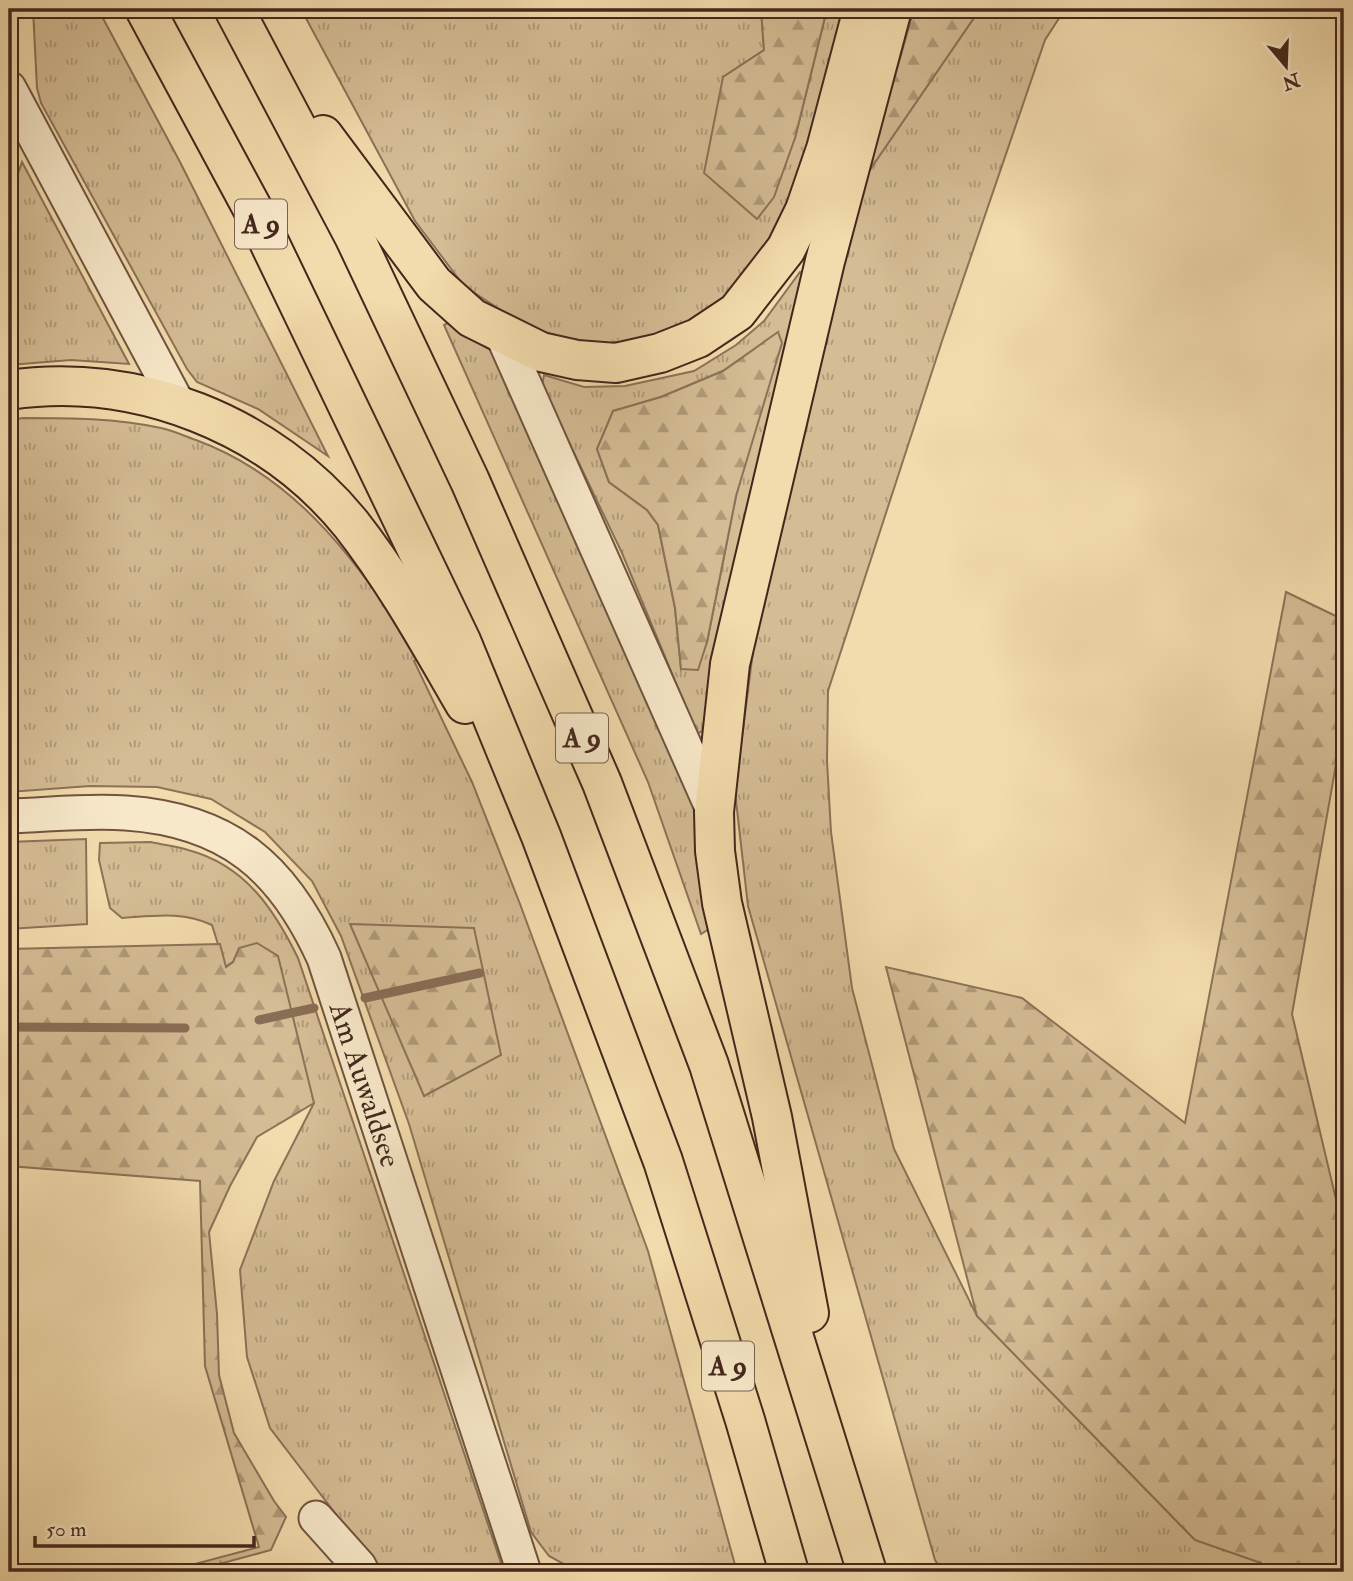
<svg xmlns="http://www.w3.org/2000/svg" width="1353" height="1581" font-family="'IM FELL Double Pica',serif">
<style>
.grass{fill:url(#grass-tufts);stroke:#8c7258;stroke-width:2;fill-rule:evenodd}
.forest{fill:url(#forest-firs);stroke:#8c7258;stroke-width:2}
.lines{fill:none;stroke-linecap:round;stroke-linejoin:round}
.stream{stroke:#896e55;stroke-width:9}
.minor-casing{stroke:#705440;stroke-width:37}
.highway-casing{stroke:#44271c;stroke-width:42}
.minor{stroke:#f7e8c9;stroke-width:33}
.highway{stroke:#f2dbac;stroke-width:38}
.labels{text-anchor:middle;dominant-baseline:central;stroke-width:5;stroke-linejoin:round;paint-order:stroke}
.shield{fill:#f7e8c9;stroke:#7a6150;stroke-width:2}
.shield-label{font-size:28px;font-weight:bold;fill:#44271c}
.street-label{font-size:30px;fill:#44271c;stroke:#f7e8c9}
</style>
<defs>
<pattern id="grass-tufts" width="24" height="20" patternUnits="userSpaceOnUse" patternTransform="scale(1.75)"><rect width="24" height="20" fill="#d4bc94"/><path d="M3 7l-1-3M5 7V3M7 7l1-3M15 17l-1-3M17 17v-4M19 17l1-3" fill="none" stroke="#ae9978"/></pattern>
<pattern id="forest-firs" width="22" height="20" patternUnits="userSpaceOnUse" patternTransform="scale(1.75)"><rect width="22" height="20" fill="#d4bc94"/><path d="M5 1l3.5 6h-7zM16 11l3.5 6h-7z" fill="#ae9978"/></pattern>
</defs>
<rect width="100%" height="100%" fill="#f2dbac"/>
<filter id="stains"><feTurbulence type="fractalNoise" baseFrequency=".00286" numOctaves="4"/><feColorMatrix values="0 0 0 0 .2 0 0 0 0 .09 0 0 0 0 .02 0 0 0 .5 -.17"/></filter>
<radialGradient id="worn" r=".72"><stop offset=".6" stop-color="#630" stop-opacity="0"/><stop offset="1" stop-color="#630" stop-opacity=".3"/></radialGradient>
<g class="grass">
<polygon points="33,9 98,9 180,162 328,456 258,409 197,382 187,369 41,103 37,88"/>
<polygon points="301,9 761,9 764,50 723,77 795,138 827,9 845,9 815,125 786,213 750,273 727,296 695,321 643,340 586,345 525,326 464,286 415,221"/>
<polygon points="980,9 1065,9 1045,40 942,341 828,691 827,761 831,832 852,988 894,1149 977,1316 1195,1540 1262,1563 1261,1572 943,1572 935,1560 748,906 735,792 762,581 867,174"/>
<polygon points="22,162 129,364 71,360 9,365 9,200"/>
<path d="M 800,272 L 809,276 C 769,426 726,575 705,729 L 697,734 L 622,553 L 542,386 L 544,375 L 584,387 L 625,386 L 694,371 L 736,345 L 764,321 ZM 778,333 L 736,496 L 707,642 L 681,669 L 675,608 L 658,525 L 647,510 L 609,482 L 597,449 L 613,411 L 661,397 L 723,371 Z"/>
<polygon points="450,322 471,339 494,352 670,746 702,828 709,929 701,934 648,782 444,325"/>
<path d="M 23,418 C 69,418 115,418 161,428 C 172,430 184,436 196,440 C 302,479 361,568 420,658 L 414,661 L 472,782 L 520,904 L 648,1251 L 737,1572 L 578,1572 L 549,1556 L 531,1532 L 409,1124 L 341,936 L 312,881 L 265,832 L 211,799 L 157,787 L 90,786 L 9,792 L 9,420 Z"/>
<polygon points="86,839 87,924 9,929 9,842"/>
<path d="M 151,842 C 163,845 176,846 188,850 C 245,865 274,909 298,958 L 504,1572 L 380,1572 L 270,1428 L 247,1357 L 240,1270 L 274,1181 L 314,1103 L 233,962 L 225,967 L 212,925 C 183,911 153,916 122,918 L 110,908 L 99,860 L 100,843 Z"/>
</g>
<g class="forest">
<polygon points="761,9 827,9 795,138 774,197 757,219 704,173 723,77 764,50"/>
<polygon points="914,9 980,9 867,174"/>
<polygon points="778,332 782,343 736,496 707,642 698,670 681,669 675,608 658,525 647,510 609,482 597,449 613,411 661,397 723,371"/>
<polygon points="1286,592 1344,620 1344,719 1292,1014 1344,1233 1344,1572 1261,1572 1261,1563 1195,1540 977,1316 886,967 1022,998 1185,1123"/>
<polygon points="350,924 474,928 501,1055 424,1096"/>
<polygon points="257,943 278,956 314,1103 257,1137 230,1186 209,1232 217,1314 219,1375 234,1433 274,1501 286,1517 271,1550 190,1572 165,1572 259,1547 205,1366 200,1181 9,1166 9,949 220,944 226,967 233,962 239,948"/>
</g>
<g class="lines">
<g class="stream">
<polyline points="365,998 480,973"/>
<polyline points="259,1020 314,1008"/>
<polyline points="9,1027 185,1028"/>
</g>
<defs>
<g id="minor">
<polyline points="9,88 179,406"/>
<polyline points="502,334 714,812"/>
<path id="s1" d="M 9,816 C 47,815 87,810 126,813 C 228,820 283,867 324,958 L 524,1572"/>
<polyline points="316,1518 359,1566 362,1572"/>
</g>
<g id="highway">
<polyline points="145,9 256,215 461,641 541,836 663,1161 745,1420 789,1572"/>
<polyline points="234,9 354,236 470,481 602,783 709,1065 867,1572"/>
<polyline points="323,135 434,284 472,318 541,352 577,360 616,363 660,353 698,338 737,312 786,249 805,210 826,149 863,9"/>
<path d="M 9,390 C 136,371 270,424 351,524 C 395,580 429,642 465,704"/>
<polyline points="809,1313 772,1117 722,903 715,851 714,812 730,664 825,261 892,9"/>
</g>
</defs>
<use href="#minor" class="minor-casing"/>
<use href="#highway" class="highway-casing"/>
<use href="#minor" class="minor"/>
<use href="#highway" class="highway"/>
</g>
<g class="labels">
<g class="shield">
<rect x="235" y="199.5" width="52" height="49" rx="5"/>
<rect x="556" y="713.5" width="52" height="49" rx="5"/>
<rect x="702" y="1341.5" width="52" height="49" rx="5"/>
</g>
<g class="shield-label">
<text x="261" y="224">A 9</text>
<text x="582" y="738">A 9</text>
<text x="728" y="1366">A 9</text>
</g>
<g class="street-label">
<text stroke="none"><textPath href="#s1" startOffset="511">Am Auwaldsee</textPath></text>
</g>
</g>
<rect width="1353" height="1581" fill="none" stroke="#f2dbac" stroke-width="35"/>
<rect x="10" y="10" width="1332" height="1560" fill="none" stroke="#44271c" stroke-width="3.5"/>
<rect x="18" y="18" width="1318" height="1546" fill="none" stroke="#44271c" stroke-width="2"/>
<g transform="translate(1286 66) rotate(161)" stroke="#f7e8c9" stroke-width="5" paint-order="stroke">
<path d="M0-5L12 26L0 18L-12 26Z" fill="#44271c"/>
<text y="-10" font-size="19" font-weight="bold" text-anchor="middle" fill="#44271c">N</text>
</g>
<path d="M35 1536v10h219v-10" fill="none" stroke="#44271c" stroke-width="3.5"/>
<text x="46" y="1536" font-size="21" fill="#44271c" stroke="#f7e8c9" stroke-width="5" paint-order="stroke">50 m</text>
<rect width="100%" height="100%" filter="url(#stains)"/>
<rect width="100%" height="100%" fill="url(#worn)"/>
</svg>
